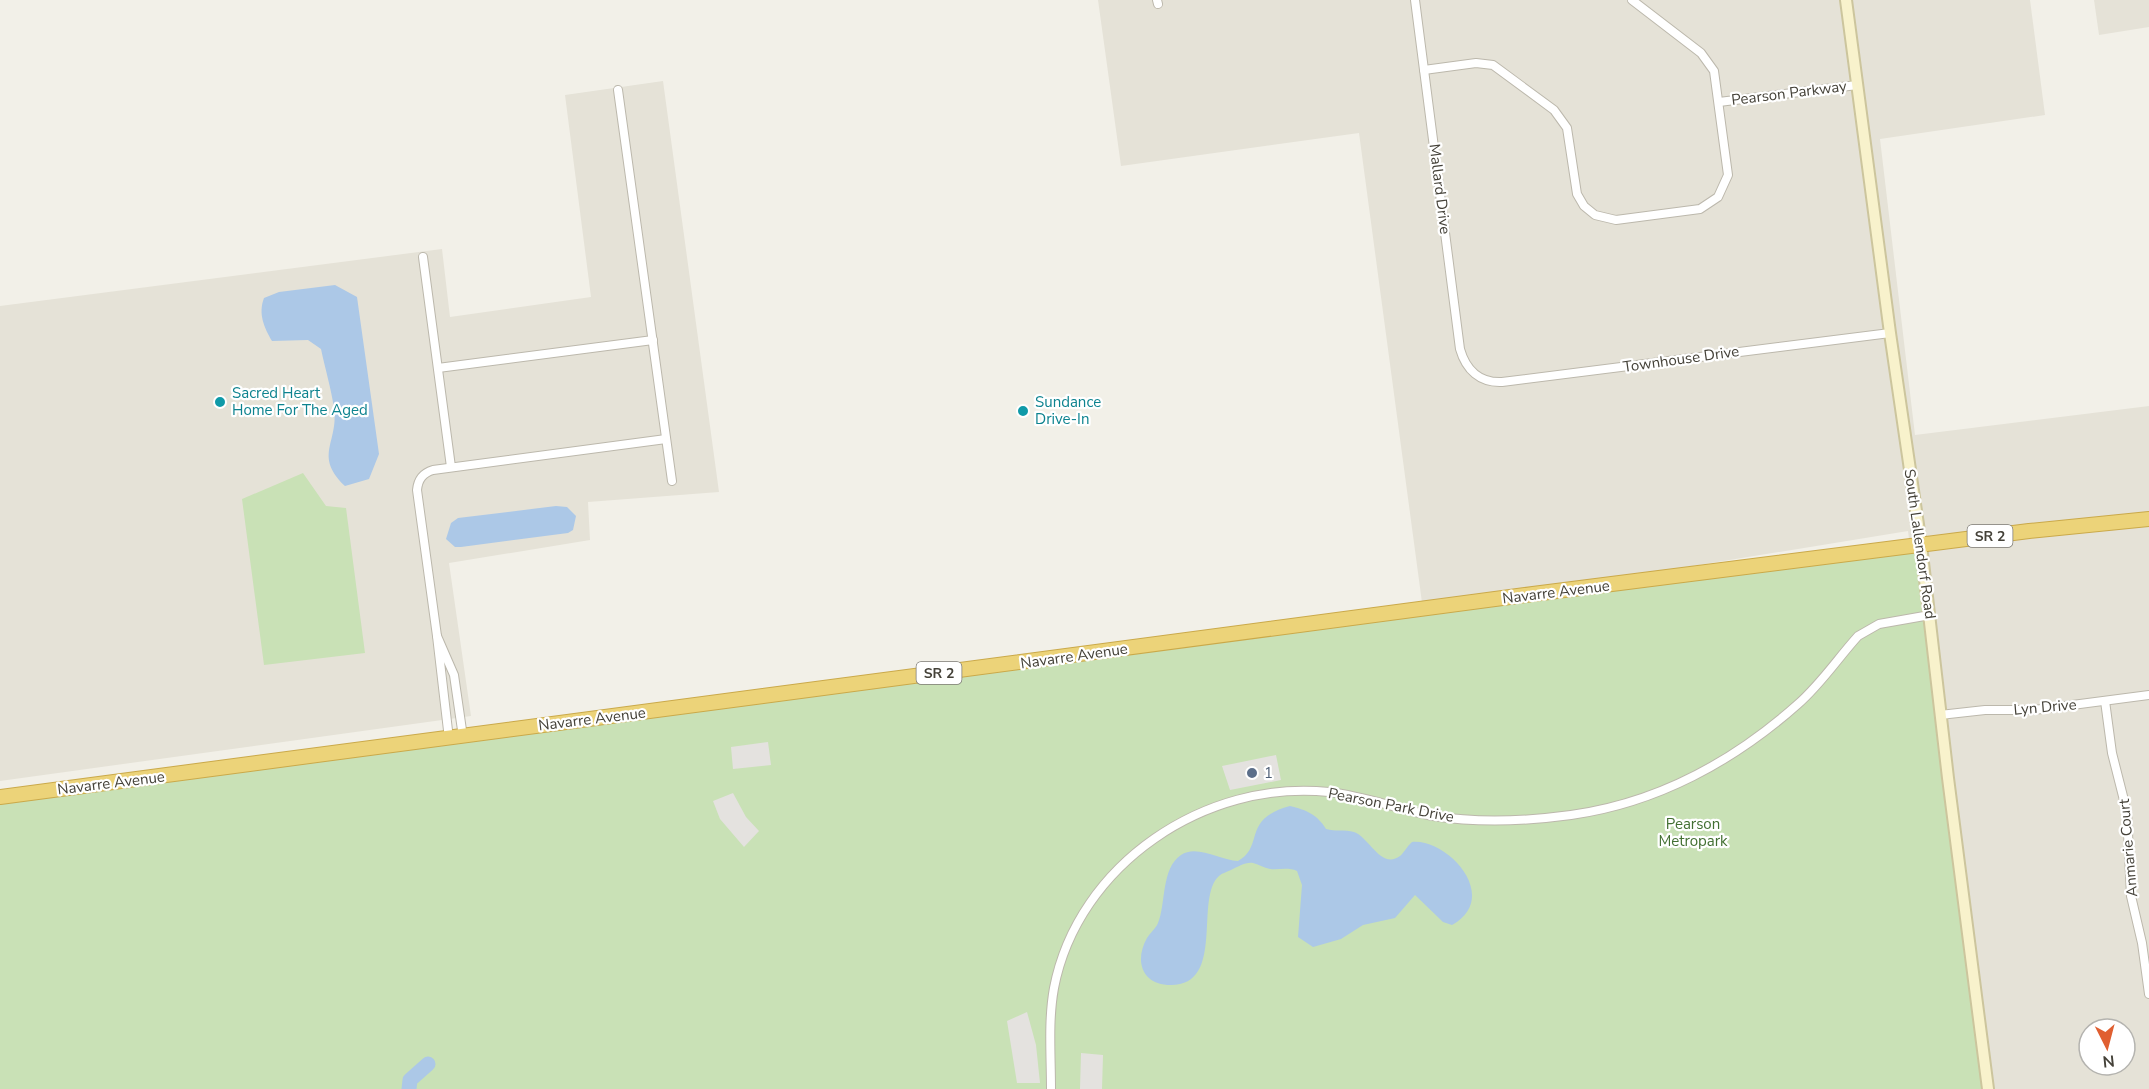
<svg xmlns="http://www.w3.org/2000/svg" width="2149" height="1089" font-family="'Nunito Sans',sans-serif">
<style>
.residential{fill:#e5e2d7;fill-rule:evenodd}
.green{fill:#c9e1b6}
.parking{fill:#e4e2df}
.water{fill:#acc8e7}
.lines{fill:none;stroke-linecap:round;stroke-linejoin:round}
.river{stroke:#acc8e7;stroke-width:15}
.street-casing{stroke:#bcb8ac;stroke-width:10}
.secondary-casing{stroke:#ccc59d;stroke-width:14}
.highway-casing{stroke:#caa94a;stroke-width:16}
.street{stroke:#fff;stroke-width:8}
.secondary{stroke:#f8f2cc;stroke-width:10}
.highway{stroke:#ecd379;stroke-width:14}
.culture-dot{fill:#0f9aa8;stroke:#fff;stroke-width:2}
.service-dot{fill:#5c6f8a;stroke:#fff;stroke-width:2}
.labels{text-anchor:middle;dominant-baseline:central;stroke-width:4.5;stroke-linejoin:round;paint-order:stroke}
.shield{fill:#fff;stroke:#7c7a74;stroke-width:1.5}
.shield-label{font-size:14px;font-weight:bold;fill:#444138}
.street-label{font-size:15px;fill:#444138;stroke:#fff}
.culture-label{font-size:15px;fill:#0d838f;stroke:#fff;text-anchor:start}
.service-label{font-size:15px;fill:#4e5e75;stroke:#fff;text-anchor:start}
.park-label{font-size:15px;fill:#426f32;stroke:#fff}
</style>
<rect width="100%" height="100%" fill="#f2f0e8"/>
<g class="residential">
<path d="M 1098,0 L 2030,0 L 2045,115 L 1880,139 L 1915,435 L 2149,406 L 2149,1089 L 1982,1089 L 1908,531 L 1423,610 L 1359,133 L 1121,166 ZM 2089,1029 L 2125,1029 L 2125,1065 L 2089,1065 Z"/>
<polygon points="2094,0 2149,0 2149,27 2099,35"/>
<polygon points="663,81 719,492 588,502 590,540 449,563 471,716 0,781 0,306 442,249 450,317 591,297 565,95"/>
</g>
<g class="green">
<polygon points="303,473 326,506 346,508 365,653 264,665 242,499"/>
<polygon points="1921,545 1988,1089 0,1089 0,797"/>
</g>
<g class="parking">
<polygon points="768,742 771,765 733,769 731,747"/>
<polygon points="1276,755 1281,780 1230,790 1222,766"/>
<polygon points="733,793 746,817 759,831 744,847 720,819 713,801"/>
<polygon points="1027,1012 1036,1045 1040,1083 1017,1083 1007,1021"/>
<polygon points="1081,1053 1103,1055 1102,1089 1080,1089"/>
</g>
<g class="water">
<path d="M 335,285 L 357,297 L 379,454 L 369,479 L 345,486 C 313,455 339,443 334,408 C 331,388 325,368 321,349 L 308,340 L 272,341 C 264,327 258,314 264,298 L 279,292 Z"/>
<polygon points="556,506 567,507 576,516 573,530 568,533 461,547 455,547 446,539 451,523 458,518"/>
<path d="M 1290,806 C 1306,810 1317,814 1326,829 C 1335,832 1345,829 1354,832 C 1369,837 1381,870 1400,856 C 1404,853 1407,846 1412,842 C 1447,838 1502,897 1452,925 L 1443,922 L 1415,895 L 1395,918 L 1363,925 L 1341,939 L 1313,947 L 1298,937 L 1302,885 L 1297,871 C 1288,867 1279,870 1270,869 C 1264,868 1258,864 1253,863 C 1245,862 1238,867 1231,870 C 1227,872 1222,873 1219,876 C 1194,898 1226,985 1171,985 C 1142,985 1134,961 1147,938 C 1150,933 1156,928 1158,923 C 1166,904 1161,868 1181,855 C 1196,844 1221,860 1238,861 C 1265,846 1241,819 1290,806 Z"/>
</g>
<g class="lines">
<polyline class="river" points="409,1089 410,1080 428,1064"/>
<defs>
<g id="street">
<polyline points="1157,0 1158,4"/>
<path d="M 1415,0 L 1460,349 C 1466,370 1480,383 1502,382 L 1890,333"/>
<polyline points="1424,70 1476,63 1493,65 1554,110 1567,128 1577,194 1584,206 1595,215 1616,220 1700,209 1718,197 1728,175 1714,71 1701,53 1632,0"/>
<polyline points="618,90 672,481"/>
<polyline points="1719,102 1857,85"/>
<polyline points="423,257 451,467"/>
<polyline points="438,368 653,340"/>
<path d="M 437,636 L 417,490 C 418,479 423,473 433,470 L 666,439"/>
<polyline points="2105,701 2112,753 2127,812 2131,896 2142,943 2149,994"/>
<polyline points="1940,715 1985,710 2034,710 2149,695"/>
<polyline points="449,739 437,636 454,675 463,737"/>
<path d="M 1051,1089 C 1051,1055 1048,1021 1054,988 C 1078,864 1206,779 1329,792 C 1364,796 1398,809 1433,816 C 1478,823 1527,821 1571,815 C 1657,803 1734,761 1798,704 C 1821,684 1838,658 1858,636 L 1879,624 L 1930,615"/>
</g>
<polyline id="secondary" points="1846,0 1890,333 1921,545 1948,778 1988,1089"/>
<polyline id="highway" points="0,797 1533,594 2029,531 2149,519"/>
</defs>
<use href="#street" class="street-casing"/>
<use href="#secondary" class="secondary-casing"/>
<use href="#highway" class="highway-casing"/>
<use href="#street" class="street"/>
<use href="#secondary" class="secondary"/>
<use href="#highway" class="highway"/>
</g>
<g class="culture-dot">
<circle cx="220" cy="402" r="6"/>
<circle cx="1023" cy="411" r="6"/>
</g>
<circle class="service-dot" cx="1252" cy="773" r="6"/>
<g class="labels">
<g class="shield">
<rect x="1967.5" y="525" width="45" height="22" rx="4.5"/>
<rect x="916.5" y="662" width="45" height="22" rx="4.5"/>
</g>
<g class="shield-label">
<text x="1990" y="536">SR 2</text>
<text x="939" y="673">SR 2</text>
</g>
<g class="street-label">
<text transform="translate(1789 93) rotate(-7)">Pearson Parkway</text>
<text transform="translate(1440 189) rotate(83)">Mallard Drive</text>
<text transform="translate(1681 359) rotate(-8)">Townhouse Drive</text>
<text transform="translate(1920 544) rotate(82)">South Lallendorf Road</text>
<text transform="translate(1556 592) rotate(-7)">Navarre Avenue</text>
<text transform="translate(1074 656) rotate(-8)">Navarre Avenue</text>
<text transform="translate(2045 707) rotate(-5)">Lyn Drive</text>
<text transform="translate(592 719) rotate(-7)">Navarre Avenue</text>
<text transform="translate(111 783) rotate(-7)">Navarre Avenue</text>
<text transform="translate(1391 805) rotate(11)">Pearson Park Drive</text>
<text transform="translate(2128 848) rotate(-95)">Anmarie Court</text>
</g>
<g class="culture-label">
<text x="232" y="393">Sacred Heart<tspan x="232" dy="17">Home For The Aged</tspan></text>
<text x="1035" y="402">Sundance<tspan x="1035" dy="17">Drive-In</tspan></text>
</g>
<g class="service-label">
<text x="1264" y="773">1</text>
</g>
<g class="park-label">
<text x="1693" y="824">Pearson<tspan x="1693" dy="17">Metropark</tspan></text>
</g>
</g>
<g transform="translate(2107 1047) rotate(174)"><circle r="28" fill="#ffffff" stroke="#b4b3af" stroke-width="1.5"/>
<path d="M0-4.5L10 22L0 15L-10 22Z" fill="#e05f31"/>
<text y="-9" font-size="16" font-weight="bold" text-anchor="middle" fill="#444138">N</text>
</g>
</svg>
